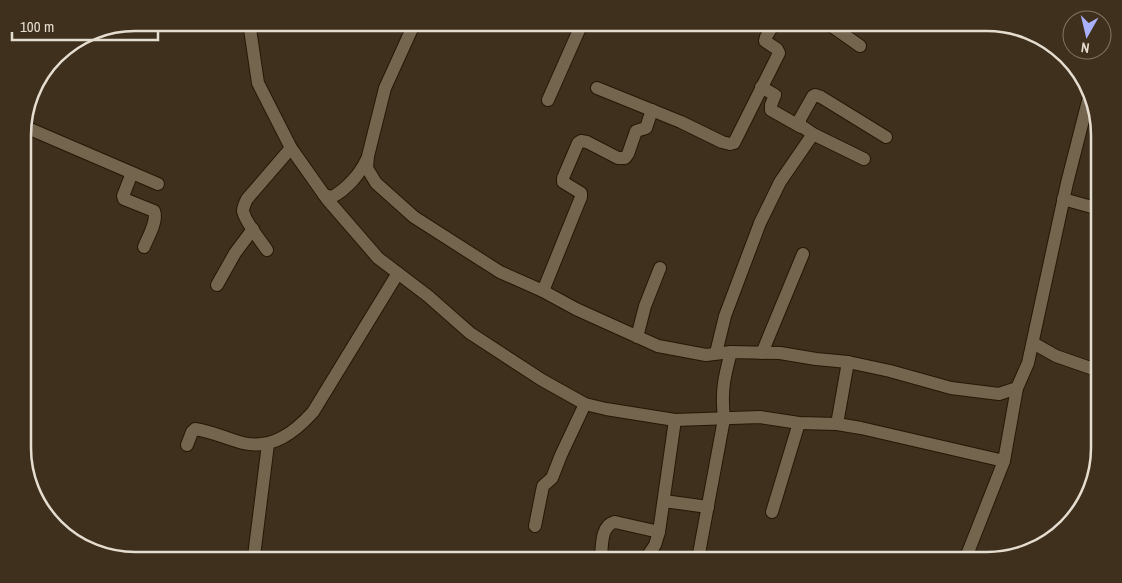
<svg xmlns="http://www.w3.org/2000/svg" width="1122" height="583" font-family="'Archivo Narrow',sans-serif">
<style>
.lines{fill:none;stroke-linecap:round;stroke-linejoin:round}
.minor-casing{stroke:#241805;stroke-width:14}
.minor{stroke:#74654f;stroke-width:12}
.rim{fill:none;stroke:#e6ddd1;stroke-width:2.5}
</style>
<rect width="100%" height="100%" fill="#3e301c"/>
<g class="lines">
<defs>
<g id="minor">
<polyline points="249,22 258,83 291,148 327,199 378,258 428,296 470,333 542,380 585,404 606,409 675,420 760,417 799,423 837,424 861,428 1004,461 1017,388"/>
<polyline points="415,22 385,88 368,156 367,168 376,183 414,217 500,272 543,291 576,309 658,346 706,355 731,352 780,353 816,359 848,362 890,371 951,388 999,394 1017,388 1028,363 1067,183 1089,97"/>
<polyline points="826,22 860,46"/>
<polyline points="761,87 775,95 771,105 771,110 801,127"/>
<polyline points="597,88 681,122 722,142 730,144 734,143 779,53 777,49 765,41 766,37 775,22"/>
<polyline points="548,100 579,30 585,22"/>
<polyline points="23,126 158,184"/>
<polyline points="864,159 813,134 800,125 800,119 813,96 815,95 821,97 886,137"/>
<path d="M 132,173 L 123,196 L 124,199 L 154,211 C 158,221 148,237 144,247"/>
<path d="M 324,195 L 332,197 C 347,189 360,174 367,159"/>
<polyline points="1063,199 1099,209"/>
<path d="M 267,250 C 261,241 245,222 243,211 C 243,207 245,203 247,199 L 291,148"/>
<polyline points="217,285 235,253 253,229"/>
<polyline points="543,291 581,197 581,193 563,182 563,178 578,143 581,141 587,142 618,158 625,158 628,154 636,131 646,128 652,110"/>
<polyline points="637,337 645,306 660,268"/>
<polyline points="1033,343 1056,356 1099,371"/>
<polyline points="716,353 725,316 760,223 780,182 813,134"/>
<polyline points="762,353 803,254"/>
<polyline points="837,424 848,362"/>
<path d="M 187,445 L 192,432 L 195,429 C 211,431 227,439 243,443 C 272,450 295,432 313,412 L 398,273"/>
<polyline points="664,501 708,507"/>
<polyline points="772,512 799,423"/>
<polyline points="535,526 543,486 552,478 561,455 585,404"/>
<polyline points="254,556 268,444"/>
<path d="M 698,559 L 724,419 C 721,391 724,378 731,352"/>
<path d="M 601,560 C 602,549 600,525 615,522 L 659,532"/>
<polyline points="645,560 655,545 659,532 675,420"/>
<polyline points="965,560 1004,461"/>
</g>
</defs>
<use href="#minor" class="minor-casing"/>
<use href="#minor" class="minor"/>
</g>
<path d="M0 0H1122V583H0ZM135 31H987A104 104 0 0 1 1091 135V448A104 104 0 0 1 987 552H135A104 104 0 0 1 31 448V135A104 104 0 0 1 135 31Z" fill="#3e301c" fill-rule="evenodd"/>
<path class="rim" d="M135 31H987A104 104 0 0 1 1091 135V448A104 104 0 0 1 987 552H135A104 104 0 0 1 31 448V135A104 104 0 0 1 135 31Z"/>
<g transform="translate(1087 35) rotate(188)"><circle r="24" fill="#3e301c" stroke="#817564"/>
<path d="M0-4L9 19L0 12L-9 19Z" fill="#aab0fb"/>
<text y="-8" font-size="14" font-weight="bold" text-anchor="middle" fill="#e6ddd1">N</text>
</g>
<path d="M12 32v8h146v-8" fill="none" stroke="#e6ddd1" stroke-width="2.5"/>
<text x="20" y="32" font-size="15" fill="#e6ddd1" stroke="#3e301c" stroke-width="4" paint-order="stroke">100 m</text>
</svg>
